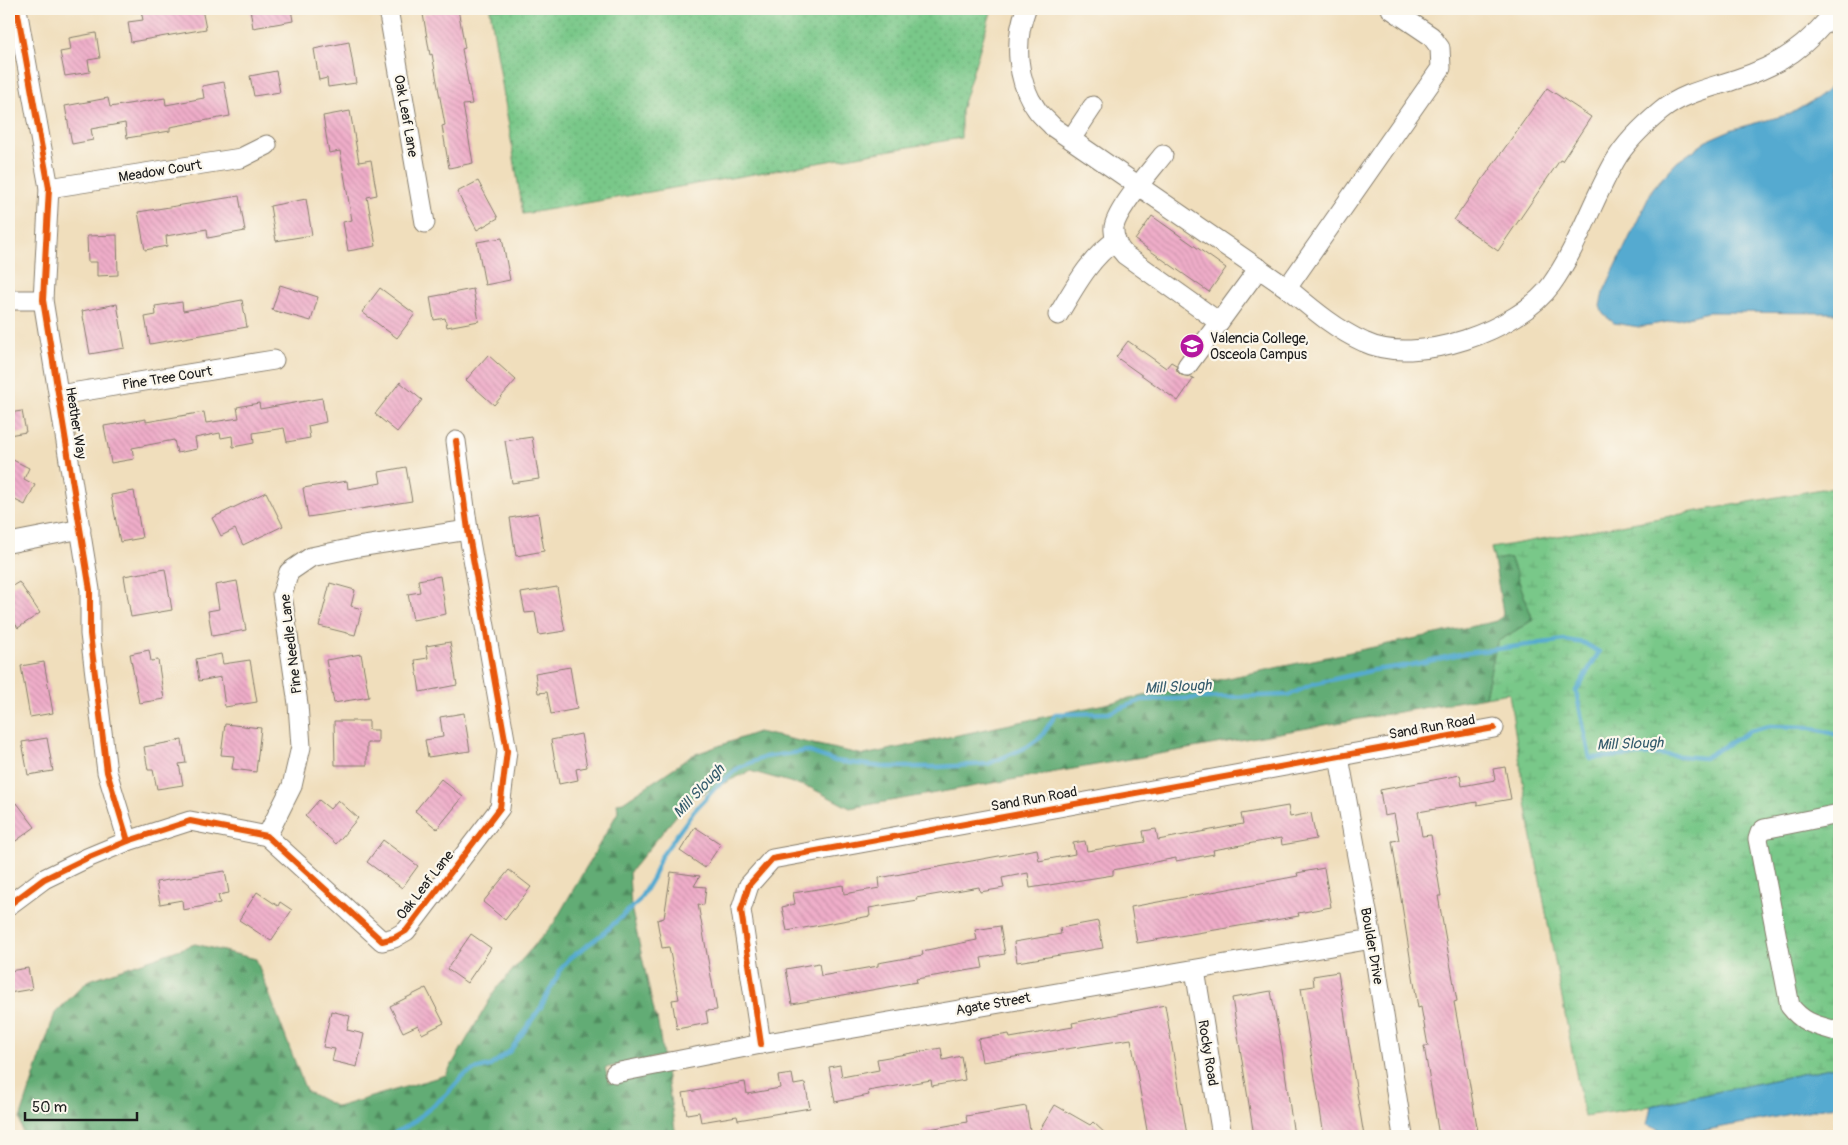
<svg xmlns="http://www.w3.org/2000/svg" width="1848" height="1145" font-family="Pangolin,sans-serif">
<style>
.forest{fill:url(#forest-firs);stroke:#3f6448}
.wetland{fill:url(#wetland-marsh);stroke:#4a7252}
.park{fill:url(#park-dots);stroke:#4a7252}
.water{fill:#54aad0;stroke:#386376}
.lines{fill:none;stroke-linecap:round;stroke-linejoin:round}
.stream{stroke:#54aad0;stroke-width:4.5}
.building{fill:url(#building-back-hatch)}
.minor-casing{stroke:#867d6c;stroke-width:21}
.minor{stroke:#fff;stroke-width:19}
.cycleway-casing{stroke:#fbf7ec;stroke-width:9}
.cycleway{stroke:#e8590c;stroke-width:6}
.labels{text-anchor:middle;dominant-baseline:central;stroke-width:4.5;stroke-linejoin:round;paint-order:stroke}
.street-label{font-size:14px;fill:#1c1c1c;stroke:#fbf7ec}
.poi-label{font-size:14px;fill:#1c1c1c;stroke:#fbf7ec;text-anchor:start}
.water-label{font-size:15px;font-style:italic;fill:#355c6d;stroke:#fbf7ec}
</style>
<defs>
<pattern id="forest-firs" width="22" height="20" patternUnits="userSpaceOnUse" patternTransform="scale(1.25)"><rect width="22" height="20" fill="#62ac75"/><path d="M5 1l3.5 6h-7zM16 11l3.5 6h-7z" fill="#508b5f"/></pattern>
<pattern id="wetland-marsh" width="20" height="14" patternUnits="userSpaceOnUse" patternTransform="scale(1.25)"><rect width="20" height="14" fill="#79c889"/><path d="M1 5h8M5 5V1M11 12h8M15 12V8" fill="none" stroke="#68ab76"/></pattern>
<pattern id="park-dots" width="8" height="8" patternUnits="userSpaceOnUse" patternTransform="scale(1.25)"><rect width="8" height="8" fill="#79c889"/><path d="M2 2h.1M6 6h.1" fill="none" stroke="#68ab76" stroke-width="1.8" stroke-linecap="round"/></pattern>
<pattern id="building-back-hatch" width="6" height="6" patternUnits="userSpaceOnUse" patternTransform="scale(1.25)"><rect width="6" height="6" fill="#efadc9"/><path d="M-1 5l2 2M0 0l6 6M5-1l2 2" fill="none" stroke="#cc94ac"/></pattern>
</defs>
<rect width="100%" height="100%" fill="#fbf7ec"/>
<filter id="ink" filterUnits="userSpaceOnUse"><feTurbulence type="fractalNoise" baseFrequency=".02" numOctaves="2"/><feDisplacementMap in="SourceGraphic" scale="10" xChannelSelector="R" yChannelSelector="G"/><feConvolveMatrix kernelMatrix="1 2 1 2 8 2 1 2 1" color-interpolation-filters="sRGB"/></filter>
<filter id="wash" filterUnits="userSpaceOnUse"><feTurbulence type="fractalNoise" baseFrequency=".0096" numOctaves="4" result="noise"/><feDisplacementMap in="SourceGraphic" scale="20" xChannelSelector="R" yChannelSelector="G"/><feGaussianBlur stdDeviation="1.12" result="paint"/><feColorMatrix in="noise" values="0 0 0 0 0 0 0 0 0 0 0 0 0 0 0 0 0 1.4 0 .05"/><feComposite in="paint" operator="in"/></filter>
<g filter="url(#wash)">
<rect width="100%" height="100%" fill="#f0debc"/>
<polygon class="forest" points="1505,558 1511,559 1533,620 1497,642 1485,697 850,808 811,788 750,771 690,799 629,873 631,907 656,1020 657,1018 663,1056 605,1068 609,1083 666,1071 676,1136 23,1136 20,1119 55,1013 87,981 195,944 256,959 306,1091 337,1107 446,1075 496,989 554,923 618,812 617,803 623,802 693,755 758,732 864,755 1497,621 1502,617 1503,613 1494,560"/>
<polygon class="wetland" points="1839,486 1839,1066 1651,1106 1584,1116 1530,827 1509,693 1485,697 1497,642 1533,620 1511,559 1505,558 1494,560 1491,548"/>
<polygon class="park" points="490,9 992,9 961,110 961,138 523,214"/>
<g class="water">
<polygon points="1839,80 1839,313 1707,312 1674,321 1639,327 1614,323 1603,314 1600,306 1603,293 1653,188 1677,162 1710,139 1733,129 1790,114 1819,97"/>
<polygon points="1839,1066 1839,1105 1675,1136 1647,1125 1651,1106"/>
</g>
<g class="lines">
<polyline class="stream" points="390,1136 412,1123 447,1094 463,1076 474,1070 490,1066 510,1051 541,1007 562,967 569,959 601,935 638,902 653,877 660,858 694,811 717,786 738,768 765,757 807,751 835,761 883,767 937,767 988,764 1027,747 1041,737 1056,714 1108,713 1142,700 1289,695 1313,684 1374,670 1411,665 1460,654 1565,640 1584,643 1599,652 1576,691 1590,758 1655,754 1704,758 1750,731 1770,726 1807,727 1839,735"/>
</g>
<g id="blocks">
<g class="building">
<polygon points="153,9 202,9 206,29 131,42 128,22 143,20 141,11"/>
<polygon points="250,9 291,9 293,21 253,28"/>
<polygon points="451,9 458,9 465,48 462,49 472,104 463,105 473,163 449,168 442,126 445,125 432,54 430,55 423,14"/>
<polygon points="96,33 100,58 88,60 90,72 65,76 60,52 71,50 69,38"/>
<polygon points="349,42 356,83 328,87 327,78 319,80 314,49"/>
<polygon points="276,71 280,92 254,96 250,76"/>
<polygon points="224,82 230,116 170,127 170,131 127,138 125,123 91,129 93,140 72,144 65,106 108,98 110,107 165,98 166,105 204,98 202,86"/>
<polygon points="1547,88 1591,117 1562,161 1560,160 1498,251 1454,220"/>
<polygon points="350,111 359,162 371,160 377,195 367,197 376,246 348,251 343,222 352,220 340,151 329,153 323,116"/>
<polygon points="478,181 498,218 477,230 457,192"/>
<polygon points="239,196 245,231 208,238 207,229 166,236 167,246 145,250 138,212"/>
<polygon points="306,199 312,235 276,241 270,206"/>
<polygon points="1152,216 1226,268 1209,292 1135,240"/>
<polygon points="117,235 118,275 97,276 97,262 88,262 87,236"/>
<polygon points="502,238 510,280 485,285 477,242"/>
<polygon points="280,285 318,297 311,321 272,310"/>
<polygon points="380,288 415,314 397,338 362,312"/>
<polygon points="473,289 479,321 447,327 445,318 434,320 430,297"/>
<polygon points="242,300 247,327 150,344 145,317 156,315 155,306 182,302 183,311"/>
<polygon points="117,304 125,348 90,354 82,311"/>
<polygon points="1128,341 1166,368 1171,362 1176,365 1177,371 1181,375 1194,378 1178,401 1116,357"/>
<polygon points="488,355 516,380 494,405 466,380"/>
<polygon points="400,382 422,400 397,432 375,414"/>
<polygon points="322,398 326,422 308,426 310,438 287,442 284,428 253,433 254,443 233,447 232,436 221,438 220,433 195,438 197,449 177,453 174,440 132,448 134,459 111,463 104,426 146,419 146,422 204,412 206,423 239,418 237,407 259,403 260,409"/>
<polygon points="22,411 26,432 9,435 9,413"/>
<polygon points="532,437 539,479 512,483 505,441"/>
<polygon points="9,458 29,468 24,479 35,485 25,505 9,497"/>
<polygon points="406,467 412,501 308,517 303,488 347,481 348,489 381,483 379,472"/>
<polygon points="134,491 142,538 120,542 111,495"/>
<polygon points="266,492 283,526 243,545 235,529 221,536 212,518"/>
<polygon points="538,513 544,551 516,556 510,518"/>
<polygon points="165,569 172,610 131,617 124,576"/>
<polygon points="440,576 446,614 413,620 408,594 420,592 418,580"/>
<polygon points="237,581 246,630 212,636 208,611 219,609 215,585"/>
<polygon points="19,582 40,613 18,628 9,615 9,588"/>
<polygon points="330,583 355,590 351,606 362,609 355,635 319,626"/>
<polygon points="557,587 565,631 539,635 535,612 525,613 521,593"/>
<polygon points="450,642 457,685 420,692 415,660 428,658 426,646"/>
<polygon points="149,650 151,661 158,660 164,699 139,703 130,654"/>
<polygon points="221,654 223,664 250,660 257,702 225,707 221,677 199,681 196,659"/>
<polygon points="361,654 369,697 334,703 326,660"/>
<polygon points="44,662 53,713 30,717 21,666"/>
<polygon points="570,667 577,709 551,714 547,692 538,693 535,673"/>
<polygon points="464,713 470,751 428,757 425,740 443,737 440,717"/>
<polygon points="334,721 369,721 369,730 378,730 378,743 367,743 367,765 335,765"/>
<polygon points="225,724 261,728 256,772 232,769 234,756 221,755"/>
<polygon points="581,734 587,767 576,769 578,780 559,784 551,740"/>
<polygon points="47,738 53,771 28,775 22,742"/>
<polygon points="182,740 186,763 179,764 183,785 157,789 153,770 148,770 144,747"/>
<polygon points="1505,767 1511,799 1477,805 1477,802 1418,812 1422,836 1431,835 1441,896 1438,896 1457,1001 1454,1002 1461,1040 1462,1040 1478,1132 1454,1136 1439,1136 1424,1046 1428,1046 1421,1007 1418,1008 1392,841 1399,840 1394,814 1384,816 1380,790 1460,775 1462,786 1495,780 1493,769"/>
<polygon points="441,779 463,797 437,829 415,811"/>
<polygon points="319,800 330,809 338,800 358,818 336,844 305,816"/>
<polygon points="17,803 35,827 9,846 9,809"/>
<polygon points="1288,806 1290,817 1311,813 1316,839 1282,845 1281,838 1213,850 1214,854 1176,861 1176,858 1113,870 1113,875 1030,888 1028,873 1002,878 1004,888 980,892 979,887 916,898 917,900 869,908 870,916 787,931 782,907 795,904 793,893 843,885 844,894 880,888 879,878 1037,849 1039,861 1075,854 1073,843 1085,841 1087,851 1145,842 1143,831 1156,829 1158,840 1243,824 1241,814"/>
<polygon points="695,827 721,844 705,868 680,851"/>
<polygon points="383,840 418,866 402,888 367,862"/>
<polygon points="1324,868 1331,907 1298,913 1299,916 1137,943 1131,907 1298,876 1297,873"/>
<polygon points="509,870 531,887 505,920 483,902"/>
<polygon points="225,871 229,893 218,895 220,903 183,910 182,900 160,904 156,882"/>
<polygon points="671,872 700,876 694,886 706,887 704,905 698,904 717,1010 706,1011 708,1023 677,1029 672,1000 679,999 669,947 662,948 657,920 664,918"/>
<polygon points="257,892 278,906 280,902 292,910 271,941 239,920"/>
<polygon points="1098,921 1103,948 1017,962 1014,942 1061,934 1060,928"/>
<polygon points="1000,926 1005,954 981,958 983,968 916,979 917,982 792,1004 786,969 819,963 821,976 878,966 878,963 923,955 922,951 977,940 975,930"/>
<polygon points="471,934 491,948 467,983 447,969"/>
<polygon points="28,968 32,989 9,993 9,971"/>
<polygon points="1338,972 1353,1069 1364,1136 1324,1136 1301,988 1314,986 1313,976"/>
<polygon points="426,988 444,1023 422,1034 418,1025 403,1032 390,1006"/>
<polygon points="1271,991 1282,1050 1294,1136 1254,1136 1232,998"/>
<polygon points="1165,1005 1187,1135 1148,1136 1131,1039 982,1062 978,1039 1009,1034 1010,1038 1073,1027 1072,1023"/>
<polygon points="331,1011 350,1016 347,1030 364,1034 357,1067 332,1061 335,1049 323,1047"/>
<polygon points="941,1048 943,1060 961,1056 965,1080 932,1086 931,1080 868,1091 869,1095 835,1102 829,1067 840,1065 842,1077 879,1070 877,1059"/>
<polygon points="792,1074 794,1085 805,1083 810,1108 738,1120 737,1116 701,1122 699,1112 687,1114 683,1093 745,1082 747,1094 780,1088 778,1076"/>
<polygon points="1055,1105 1090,1125 1093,1122 1108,1136 1036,1136"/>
<polygon points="1026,1106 1031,1136 924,1136 924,1130 967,1122 966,1116"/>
</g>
</g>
</g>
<g filter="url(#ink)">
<use href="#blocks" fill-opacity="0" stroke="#867d6c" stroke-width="1"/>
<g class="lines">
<defs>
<g id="minor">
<polyline points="17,9 49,188 43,300 90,590 90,634 107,772 128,841"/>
<polyline points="388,9 425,223"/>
<path d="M 1026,9 C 1014,41 1016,81 1037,110 C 1041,116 1048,121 1053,127 L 1287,288 L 1441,68 L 1440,48 L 1431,36 L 1391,9"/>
<polyline points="1071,139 1093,106"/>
<path d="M 1163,155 C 1151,170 1117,209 1114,227 C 1113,237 1118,248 1125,255 L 1219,322"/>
<polyline points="49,188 241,158 267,145"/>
<path d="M 1287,288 C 1311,308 1335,329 1364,342 C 1416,367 1519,330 1551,285 C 1578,247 1592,201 1615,161 C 1626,142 1644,125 1661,111 C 1683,93 1710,88 1737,79 C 1781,65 1808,46 1836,9"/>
<polyline points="9,300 43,300"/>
<path d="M 1058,315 C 1075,287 1089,259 1116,240"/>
<polyline points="1187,366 1259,268"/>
<polyline points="59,395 274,360"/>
<polyline points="9,543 81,529"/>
<polyline points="1339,757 1372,939 1403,1136"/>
<path d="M 1839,814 L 1764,829 L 1760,833 L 1758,839 L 1790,1006 C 1803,1023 1815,1025 1836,1031 L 1839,1030"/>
<polyline points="267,836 292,786 301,747 298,704 282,594 289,572 311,557 358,547 468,530"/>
<polyline points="9,905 44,879 87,858 128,841 190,821 267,836 382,941 394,938 406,931 500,808 507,751 468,530 456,441"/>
<polyline points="1195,970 1222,1136"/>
<polyline points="761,1044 741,910 749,885 772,859 1494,728"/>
<polyline points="615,1073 761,1044 1372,939"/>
</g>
</defs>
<use href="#minor" class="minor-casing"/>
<use href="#minor" class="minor"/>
<defs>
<g id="cycleway">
<polyline points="17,9 49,188 43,300 90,590 90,634 107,772 128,841"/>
<polyline points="9,905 44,879 87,858 128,841 190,821 267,836 382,941 394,938 406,931 500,808 507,751 468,530 456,441"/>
<polyline points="761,1044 741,910 749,885 772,859 1494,728"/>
</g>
</defs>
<use href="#cycleway" class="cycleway-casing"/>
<use href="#cycleway" class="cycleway"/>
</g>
</g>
<defs>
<symbol id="university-disc" viewBox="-11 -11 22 22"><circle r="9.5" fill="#b5179e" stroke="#fbf7ec"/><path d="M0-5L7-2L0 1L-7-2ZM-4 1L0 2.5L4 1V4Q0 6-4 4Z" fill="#fff"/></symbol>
</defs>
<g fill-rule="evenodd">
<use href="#university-disc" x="1178" y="332" width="28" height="28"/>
</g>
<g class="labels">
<g class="street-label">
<text transform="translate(406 116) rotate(80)">Oak Leaf Lane</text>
<text transform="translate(160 171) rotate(-9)">Meadow Court</text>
<text transform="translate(167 378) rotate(-9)">Pine Tree Court</text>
<text transform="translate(76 423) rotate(81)">Heather Way</text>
<text transform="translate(291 644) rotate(-97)">Pine Needle Lane</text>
<text transform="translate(1432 727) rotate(-10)">Sand Run Road</text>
<text transform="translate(1034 799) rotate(-10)">Sand Run Road</text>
<text transform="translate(425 885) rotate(-52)">Oak Leaf Lane</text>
<text transform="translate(1372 946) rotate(80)">Boulder Drive</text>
<text transform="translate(993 1004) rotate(-10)">Agate Street</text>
<text transform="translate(1208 1053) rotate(81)">Rocky Road</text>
</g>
<g class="poi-label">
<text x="1210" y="338">Valencia College,<tspan x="1210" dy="16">Osceola Campus</tspan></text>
</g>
<g class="water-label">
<text transform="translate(1178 687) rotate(-3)">Mill Slough</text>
<text transform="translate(1630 744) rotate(-2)">Mill Slough</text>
<text transform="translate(699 791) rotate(-47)">Mill Slough</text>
</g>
</g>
<rect width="1848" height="1145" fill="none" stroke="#fbf7ec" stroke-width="30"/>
<path d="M25 1112v8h112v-8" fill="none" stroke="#1c1c1c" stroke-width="2.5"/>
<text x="32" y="1112" font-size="15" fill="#1c1c1c" stroke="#fbf7ec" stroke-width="4" paint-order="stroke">50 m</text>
</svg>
